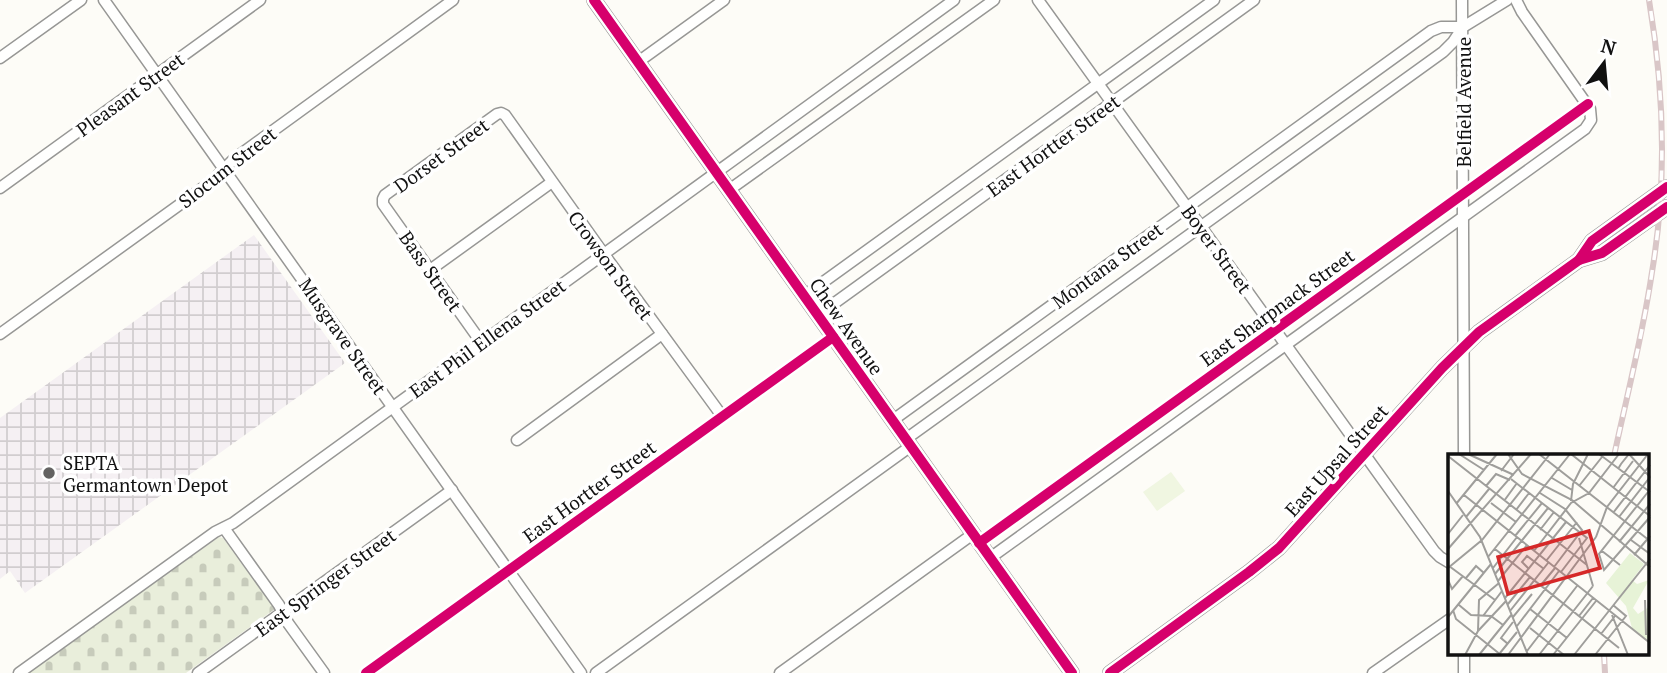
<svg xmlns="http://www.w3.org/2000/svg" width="1667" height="673" font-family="'PT Serif',serif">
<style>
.industrial{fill:url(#industrial-grid)}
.cemetery{fill:url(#cemetery-stones)}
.pitch{fill:#f0f6e1}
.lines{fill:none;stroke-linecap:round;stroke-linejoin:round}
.minor-casing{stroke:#979795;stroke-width:13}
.tertiary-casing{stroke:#979795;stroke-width:16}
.minor{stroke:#fffffe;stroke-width:10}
.tertiary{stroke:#fffffe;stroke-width:12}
.rail-casing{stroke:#d9c6c7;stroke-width:6}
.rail{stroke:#fff;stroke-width:3.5;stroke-dasharray:10;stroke-linecap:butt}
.cycleway-casing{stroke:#fff;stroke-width:15}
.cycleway{stroke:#d6006c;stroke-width:10}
.poi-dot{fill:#646362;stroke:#fff;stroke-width:2.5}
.labels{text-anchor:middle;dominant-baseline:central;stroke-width:7;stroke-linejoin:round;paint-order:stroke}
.street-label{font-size:19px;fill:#111;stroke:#fff}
.poi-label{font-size:19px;fill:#111;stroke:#fff;text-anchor:start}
.inset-road{fill:none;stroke:#9f9e9b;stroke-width:2}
.view{fill:#d62828;fill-opacity:0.15;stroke:#d62828;stroke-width:3.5}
.inset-edge{fill:none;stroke:#111;stroke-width:3.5}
</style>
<defs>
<pattern id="industrial-grid" width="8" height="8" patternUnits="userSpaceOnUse" patternTransform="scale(1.75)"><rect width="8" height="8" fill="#f5f0f3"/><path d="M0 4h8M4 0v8" fill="none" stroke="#d1cdcf"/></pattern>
<pattern id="cemetery-stones" width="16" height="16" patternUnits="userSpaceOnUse" patternTransform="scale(1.75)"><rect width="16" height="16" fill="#e9eedb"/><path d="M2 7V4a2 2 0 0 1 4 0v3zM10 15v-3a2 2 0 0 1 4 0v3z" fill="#c7cbbb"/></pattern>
</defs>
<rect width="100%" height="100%" fill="#fdfcf7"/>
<polygon class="industrial" points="254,235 345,363 25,593 10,571 0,579 0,418"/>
<polygon class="cemetery" points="219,537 223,538 275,609 186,673 27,673"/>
<polygon class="pitch" points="1171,472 1185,491 1157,511 1143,492"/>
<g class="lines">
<defs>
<g id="minor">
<polyline points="104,0 581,673"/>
<polyline points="1038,0 1434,551 1440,557 1450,563"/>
<polyline points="1462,0 1464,456"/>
<polyline points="0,58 81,0"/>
<polyline points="638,62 724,0"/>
<polyline points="0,188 260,0"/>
<polyline points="729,190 994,0"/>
<polyline points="430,270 552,182"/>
<polyline points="804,296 1214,0"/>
<polyline points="818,315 1254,0"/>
<polyline points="0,334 211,182 234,159 453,0"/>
<polyline points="481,342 383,204 383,199 385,195 497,114 501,113 505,115 603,253 722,416"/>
<polyline points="893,420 1431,31 1441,27 1463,27"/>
<polyline points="906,439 1443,52 1453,42 1463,27 1507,0"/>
<polyline points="517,440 662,334"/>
<polyline points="224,528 279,605 288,623 324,673"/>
<polyline points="979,543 1588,104"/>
<polyline points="990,558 1585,129 1591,120 1590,109 1522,12 1516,0"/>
<polyline points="1464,654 1464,673"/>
<polyline points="19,673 215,532 233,523 954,0"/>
<polyline points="198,673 452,490"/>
<polyline points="366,673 833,337"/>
<polyline points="596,673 911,446"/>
<polyline points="780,673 973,534"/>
<polyline points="1373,673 1450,619"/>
</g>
<g id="tertiary">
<polyline points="594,0 1072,673"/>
<polyline points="1579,260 1592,241 1667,187"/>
<polyline points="1110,673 1249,572 1279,548 1442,368 1479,332 1579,260 1602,253 1667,207"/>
</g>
</defs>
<use href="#minor" class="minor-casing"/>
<use href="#tertiary" class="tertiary-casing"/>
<use href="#minor" class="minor"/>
<use href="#tertiary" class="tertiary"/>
<defs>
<g id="rail">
<path d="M 1614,456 C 1627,395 1643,334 1652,272 C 1667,183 1664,89 1649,0"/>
<polyline points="1604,654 1605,673"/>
</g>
</defs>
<use href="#rail" class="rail-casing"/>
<use href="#rail" class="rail"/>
<defs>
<g id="cycleway">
<polyline points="594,0 1072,673"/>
<polyline points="1579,260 1592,241 1667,187"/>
<polyline points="979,543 1588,104"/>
<polyline points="366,673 833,337"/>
<polyline points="1110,673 1249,572 1279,548 1442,368 1479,332 1579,260 1602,253 1667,207"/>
</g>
</defs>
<use href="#cycleway" class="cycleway-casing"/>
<use href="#cycleway" class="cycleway"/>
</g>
<circle class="poi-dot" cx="49" cy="473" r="7"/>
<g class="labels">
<g class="street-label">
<text transform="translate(130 94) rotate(-36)">Pleasant Street</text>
<text transform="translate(1463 102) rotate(-90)">Belfield Avenue</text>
<text transform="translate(1053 145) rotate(-36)">East Hortter Street</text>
<text transform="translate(441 155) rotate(-36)">Dorset Street</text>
<text transform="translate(227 167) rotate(-38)">Slocum Street</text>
<text transform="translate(1217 249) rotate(54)">Boyer Street</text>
<text transform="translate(611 265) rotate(54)">Crowson Street</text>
<text transform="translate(1107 265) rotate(-36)">Montana Street</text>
<text transform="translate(431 271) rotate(55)">Bass Street</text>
<text transform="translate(1277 307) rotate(-36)">East Sharpnack Street</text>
<text transform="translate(847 326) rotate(55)">Chew Avenue</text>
<text transform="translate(343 336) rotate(55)">Musgrave Street</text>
<text transform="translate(487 338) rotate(-36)">East Phil Ellena Street</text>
<text transform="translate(1336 460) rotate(-48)">East Upsal Street</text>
<text transform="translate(589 491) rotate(-36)">East Hortter Street</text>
<text transform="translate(325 582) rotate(-36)">East Springer Street</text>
</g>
<g class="poi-label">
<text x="63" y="462">SEPTA<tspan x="63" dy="22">Germantown Depot</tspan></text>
</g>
</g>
<g transform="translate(1448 454)">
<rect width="201" height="201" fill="#fdfcf7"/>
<path d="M 182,99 L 196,110 L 184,126 L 189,130 L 201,126 L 185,154 L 190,160 L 201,153 L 200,187 L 184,174 L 178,152 L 158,129 Z" fill="#e7f3d7"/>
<path class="inset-road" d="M 11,0 L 36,16M 20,0 L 66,21M 60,0 L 74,20 L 124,46 L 202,113M 91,0 L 202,87M 123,0 L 171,38M 151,0 L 202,38M 0,2 L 139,111M 170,15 L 173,10 L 181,0 L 202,23M 53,17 L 66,0M 104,24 L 124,36M 63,25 L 139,84 L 113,118M 38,32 L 48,20 L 62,26M 131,32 L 154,3M 165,34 L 185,7M 0,37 L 32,83 L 80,201M 171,38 L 202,62M 200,38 L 151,100 L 156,116 L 202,63M 92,39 L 117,55 L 134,76 L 106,113M 16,41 L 202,189M 56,47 L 69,29M 123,47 L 125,30 L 140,0M 43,49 L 68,68M 8,50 L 49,0M 68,56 L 81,39M 165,59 L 202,11M 18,63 L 41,35M 171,63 L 202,23M 92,76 L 106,58M 0,80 L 15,61M 67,82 L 94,49M 148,83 L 159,53 L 200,0M 131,84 L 145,132M 183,86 L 202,100M 171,88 L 202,50M 0,95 L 83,0M 47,95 L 171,194M 86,97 L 123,49 L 141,39 L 171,0M 154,97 L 172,111M 186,101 L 202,82M 40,103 L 122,0M 98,107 L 129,68M 1,112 L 47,146M 0,114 L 34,86 L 102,0M 45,114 L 69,83M 81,115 L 74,108 L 79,102 L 96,115M 47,120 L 100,54M 18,124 L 28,112 L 36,119M 0,126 L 4,135 L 15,122M 50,127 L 79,91M 93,131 L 107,114M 57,144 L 118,68M 197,146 L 198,181M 60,150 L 82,123M 11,151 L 23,161 L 43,162 L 55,171M 82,155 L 119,184M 5,156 L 8,165 L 53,201M 62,157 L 100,109M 164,161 L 180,201M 35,162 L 54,137M 131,162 L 145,144M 0,163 L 43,110M 65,163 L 84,140M 69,172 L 111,117M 82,174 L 116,201M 30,177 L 58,147M 153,180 L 167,162M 60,190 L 53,184 L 65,168M 79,197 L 129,132M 52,199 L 69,178M 17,201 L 30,177 L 31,146 L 51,129M 31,201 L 64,160M 60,201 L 148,83M 91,201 L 145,132M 105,201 L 148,147M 126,201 L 202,105M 147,201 L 178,162 L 165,151"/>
<path class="view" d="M 141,77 L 152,114 L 60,140 L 50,103 Z"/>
<rect width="201" height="201" class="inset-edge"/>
</g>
<g transform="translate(1604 63) rotate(16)" stroke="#ffffff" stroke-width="5" paint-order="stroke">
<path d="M0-5L12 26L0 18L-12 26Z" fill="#111111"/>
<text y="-10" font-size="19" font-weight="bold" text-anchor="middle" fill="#111111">N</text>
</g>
</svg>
